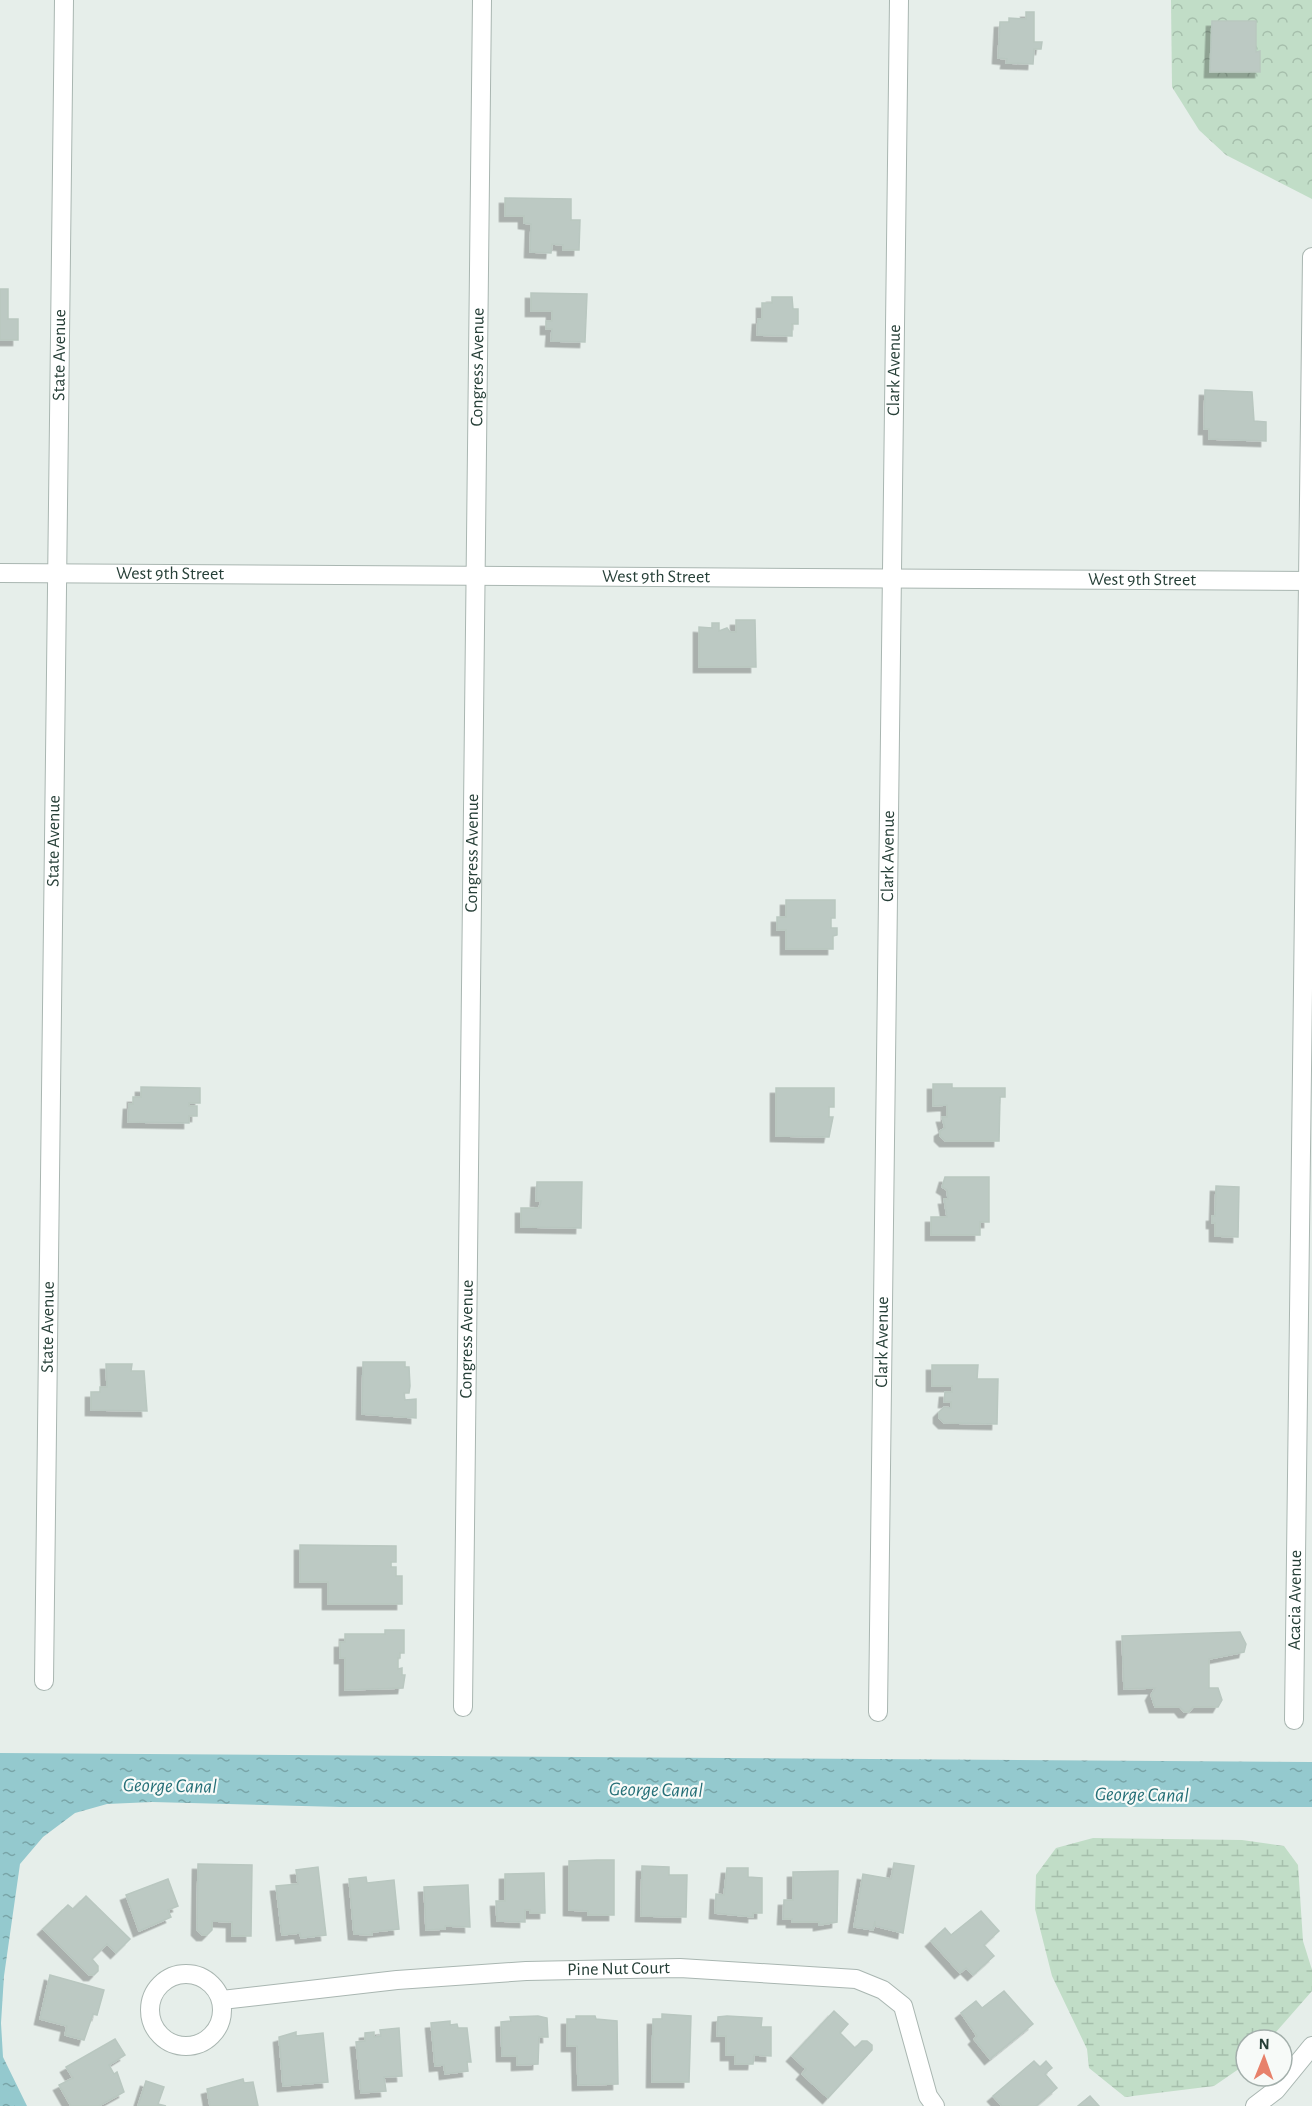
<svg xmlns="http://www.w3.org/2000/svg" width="1312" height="2106" font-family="'Alegreya Sans',sans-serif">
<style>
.forest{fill:url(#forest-crowns)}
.wetland{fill:url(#wetland-marsh)}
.water{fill:url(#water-ripples)}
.building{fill:#bcc9c3;stroke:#b9c7c0;stroke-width:1.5;filter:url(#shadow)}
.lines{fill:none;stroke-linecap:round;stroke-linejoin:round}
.minor-casing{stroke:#a9b6b1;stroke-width:20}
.minor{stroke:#fff;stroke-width:18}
.labels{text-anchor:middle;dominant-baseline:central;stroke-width:4.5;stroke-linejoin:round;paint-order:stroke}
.street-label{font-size:18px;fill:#263f37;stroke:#f7faf8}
.water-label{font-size:20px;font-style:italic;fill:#256f77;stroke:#f7faf8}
</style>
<defs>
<pattern id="forest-crowns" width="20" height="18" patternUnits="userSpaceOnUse" patternTransform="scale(1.5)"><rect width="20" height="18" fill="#c1ddc7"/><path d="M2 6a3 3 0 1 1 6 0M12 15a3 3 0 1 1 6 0" fill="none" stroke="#a6bfac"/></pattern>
<pattern id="wetland-marsh" width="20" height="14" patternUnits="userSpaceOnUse" patternTransform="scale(1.5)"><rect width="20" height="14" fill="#c1ddc7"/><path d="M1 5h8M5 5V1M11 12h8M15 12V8" fill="none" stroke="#a6bfac"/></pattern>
<pattern id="water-ripples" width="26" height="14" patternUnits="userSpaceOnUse" patternTransform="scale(1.5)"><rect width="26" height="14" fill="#94c9ce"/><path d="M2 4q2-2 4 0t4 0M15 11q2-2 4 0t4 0" fill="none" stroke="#79a5a8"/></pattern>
<filter id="shadow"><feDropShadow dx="-5.5" dy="5.5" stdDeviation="0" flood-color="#0004"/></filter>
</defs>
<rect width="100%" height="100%" fill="#e6eeea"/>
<polygon class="forest" points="1171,0 1312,0 1312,199 1226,155 1199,130 1172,87"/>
<polygon class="wetland" points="1093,1838 1242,1840 1284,1846 1298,1865 1303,1941 1312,1970 1312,1991 1269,2040 1246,2040 1246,2064 1214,2086 1125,2097 1089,2068 1087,2049 1052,1976 1035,1909 1036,1875 1056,1848"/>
<polygon class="water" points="0,1753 1312,1762 1312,1807 340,1807 152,1802 107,1804 75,1813 43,1837 20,1864 4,1976 1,2023 3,2057 27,2106 0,2106"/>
<g class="building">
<polygon points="1026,12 1034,12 1034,42 1042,42 1041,49 1034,49 1033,64 1006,63 1007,59 998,58 1000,22 1009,22 1009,18 1026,19"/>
<polygon points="1212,21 1256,21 1256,52 1260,51 1260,72 1210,72"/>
<polygon points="505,198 571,199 571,220 580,220 579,250 563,250 563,245 552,244 551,253 530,252 531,224 524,223 524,216 505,216"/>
<polygon points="0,289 8,289 8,319 18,319 18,340 0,340"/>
<polygon points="531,293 587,294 585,342 551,341 552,329 546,329 546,321 552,321 552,311 531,311"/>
<polygon points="772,297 792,297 793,309 798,309 798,324 792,324 792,336 757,335 758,319 762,319 762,303 772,303"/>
<polygon points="1205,390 1252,392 1254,421 1266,422 1266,441 1209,439 1209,429 1204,429"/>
<polygon points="736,620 755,620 756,667 699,667 699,627 712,628 712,623 719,623 719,631 727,628 730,632 736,632"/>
<polygon points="786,900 835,900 835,918 831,918 831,928 837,928 837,935 833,936 833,949 786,949 786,930 777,930 777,917 786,917"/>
<polygon points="933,1084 952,1084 952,1088 1005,1088 1005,1097 1000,1097 999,1141 945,1141 940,1136 940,1131 945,1128 942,1117 947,1117 947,1105 933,1106"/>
<polygon points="141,1087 200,1088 200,1103 189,1103 189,1106 197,1106 197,1116 189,1116 189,1123 128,1122 129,1104 133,1104 133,1097 141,1097"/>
<polygon points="776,1088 834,1088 834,1107 829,1107 829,1117 833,1117 829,1137 776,1136"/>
<polygon points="945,1177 989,1177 989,1222 980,1222 980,1235 931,1235 931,1217 947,1217 944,1199 948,1199 947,1190 942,1187"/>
<polygon points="537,1182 582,1182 581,1228 521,1227 521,1208 539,1208 541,1201 536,1201"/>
<polygon points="1216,1186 1239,1187 1238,1237 1215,1236 1215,1223 1212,1223 1212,1216 1215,1216"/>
<polygon points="363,1362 405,1362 405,1367 409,1367 410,1386 409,1393 404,1393 405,1400 416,1399 416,1418 362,1414"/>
<polygon points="106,1364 132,1364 131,1371 144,1371 147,1411 91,1410 91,1392 100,1392 100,1387 107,1387"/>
<polygon points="932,1365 978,1365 977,1379 998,1379 997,1424 944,1423 939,1418 939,1412 944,1407 951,1408 951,1402 944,1402 945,1392 952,1392 952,1386 932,1386"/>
<polygon points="300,1545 396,1546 396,1562 391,1562 391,1567 396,1567 396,1576 402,1576 402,1604 328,1604 328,1582 300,1582"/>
<polygon points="385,1630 404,1630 404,1653 400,1653 400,1658 398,1658 398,1669 402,1668 402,1675 405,1675 403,1688 345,1690 345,1658 340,1658 340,1642 345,1642 345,1634 385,1634"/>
<polygon points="1240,1632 1246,1644 1244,1652 1209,1659 1209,1688 1218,1688 1222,1700 1218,1707 1193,1707 1189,1712 1184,1712 1180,1707 1155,1707 1151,1695 1155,1688 1124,1689 1122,1636"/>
<polygon points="597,1860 614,1860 614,1915 588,1915 588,1911 569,1910 569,1861"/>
<polygon points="894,1863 914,1866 903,1933 875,1926 875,1921 873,1930 854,1927 863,1874 891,1879"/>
<polygon points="198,1864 252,1865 251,1936 232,1936 232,1922 212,1921 212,1930 207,1935 202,1935 197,1930"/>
<polygon points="642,1866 669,1867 669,1875 687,1875 686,1917 641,1916"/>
<polygon points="318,1867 326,1935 301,1938 300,1933 282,1935 276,1886 298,1884 296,1870"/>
<polygon points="727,1868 748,1868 748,1877 762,1878 762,1913 753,1913 753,1917 715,1913 716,1894 724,1895"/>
<polygon points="838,1871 837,1922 819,1925 819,1922 792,1922 792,1919 783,1919 784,1900 793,1900 793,1872"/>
<polygon points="544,1873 545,1913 530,1913 530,1910 525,1910 525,1922 497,1921 496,1901 505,1901 505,1874"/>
<polygon points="366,1877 367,1883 394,1880 399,1929 372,1932 372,1935 354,1934 349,1879"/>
<polygon points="168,1879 178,1906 168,1910 171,1917 139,1931 126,1895"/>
<polygon points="468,1885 470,1927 445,1926 445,1929 426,1930 424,1887"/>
<polygon points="86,1896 130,1939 116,1953 107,1944 92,1959 98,1966 98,1971 94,1975 89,1975 43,1929 68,1905 73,1909"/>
<polygon points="981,1911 999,1931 984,1945 994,1956 973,1975 966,1968 960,1973 931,1941 945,1928 951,1935"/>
<polygon points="50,1975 104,1990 97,2015 93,2014 84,2040 65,2035 67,2026 40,2019"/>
<polygon points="1004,1991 1033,2024 990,2059 974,2039 977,2036 961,2013 976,2001 982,2008"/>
<polygon points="834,2011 848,2024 840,2033 855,2048 862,2041 867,2041 872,2045 872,2050 828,2098 802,2074 806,2069 792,2056"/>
<polygon points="662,2014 691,2016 689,2082 652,2082 653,2019 662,2019"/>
<polygon points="538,2016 547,2018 548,2037 539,2037 538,2064 517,2065 517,2056 502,2056 501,2022 511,2021 510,2017"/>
<polygon points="576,2016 595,2016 596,2019 617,2021 618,2084 578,2085 577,2046 567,2046 567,2019 576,2019"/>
<polygon points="727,2016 762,2018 761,2027 771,2027 771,2056 754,2055 753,2064 735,2064 735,2055 726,2055 726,2036 717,2036 718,2017"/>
<polygon points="450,2021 450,2025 457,2024 458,2028 467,2028 471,2062 467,2062 468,2071 445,2074 444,2065 435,2066 431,2023"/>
<polygon points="399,2028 402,2076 384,2077 386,2091 361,2093 356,2042 365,2041 365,2033 374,2032 374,2037 381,2036 380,2030"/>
<polygon points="296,2032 296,2036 323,2033 328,2082 283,2086 279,2037"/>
<polygon points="115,2039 125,2055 109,2065 114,2074 117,2072 124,2092 99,2106 71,2106 59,2085 73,2078 66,2067"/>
<polygon points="1034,2061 1040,2067 1046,2061 1052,2068 1045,2074 1057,2088 1036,2106 1002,2106 993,2096"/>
<polygon points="243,2079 244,2083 253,2082 258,2106 210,2106 207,2089"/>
<polygon points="146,2081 164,2087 158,2104 166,2106 138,2106"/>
<polygon points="1090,2096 1099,2106 1078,2106"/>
</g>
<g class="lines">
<defs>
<g id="minor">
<path id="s1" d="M 0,573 L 1312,581"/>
<path id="s2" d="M 44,1681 L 64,0"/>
<path id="s3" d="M 463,1707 L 482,0"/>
<path id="s4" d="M 878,1712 L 899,0"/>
<path id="s5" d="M 1294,1720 L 1312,257"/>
<circle cx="186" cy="2010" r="36"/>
<path id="s6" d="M 222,2000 L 397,1980 L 526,1971 L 680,1968 L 856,1979 L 883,1990 L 903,2006 L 928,2096 L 935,2106"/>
<polyline points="1255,2106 1276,2090 1312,2046"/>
</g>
</defs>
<use href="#minor" class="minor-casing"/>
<use href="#minor" class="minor"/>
</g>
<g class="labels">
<g class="street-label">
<text stroke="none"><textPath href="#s2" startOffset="1326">State Avenue</textPath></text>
<text stroke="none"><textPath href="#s3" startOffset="1340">Congress Avenue</textPath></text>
<text stroke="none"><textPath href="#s4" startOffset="1342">Clark Avenue</textPath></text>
<text stroke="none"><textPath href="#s1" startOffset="170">West 9th Street</textPath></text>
<text stroke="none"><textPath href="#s1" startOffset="656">West 9th Street</textPath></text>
<text stroke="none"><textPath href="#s1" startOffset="1142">West 9th Street</textPath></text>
<text stroke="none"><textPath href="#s2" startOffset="840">State Avenue</textPath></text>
<text stroke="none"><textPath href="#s3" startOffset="854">Congress Avenue</textPath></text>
<text stroke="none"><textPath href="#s4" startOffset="856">Clark Avenue</textPath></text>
<text stroke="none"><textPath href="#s2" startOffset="354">State Avenue</textPath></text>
<text stroke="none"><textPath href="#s3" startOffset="368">Congress Avenue</textPath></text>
<text stroke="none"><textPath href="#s4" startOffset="370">Clark Avenue</textPath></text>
<text stroke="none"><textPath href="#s5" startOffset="120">Acacia Avenue</textPath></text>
<text stroke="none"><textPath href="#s6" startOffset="398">Pine Nut Court</textPath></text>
</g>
<g class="water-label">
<text transform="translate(170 1786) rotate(1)">George Canal</text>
<text transform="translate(656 1790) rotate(1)">George Canal</text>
<text transform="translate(1142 1795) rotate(1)">George Canal</text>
</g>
</g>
<g transform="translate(1264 2058) rotate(1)"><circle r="28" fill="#f7faf8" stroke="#a3afab" stroke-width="1.5"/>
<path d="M0-4.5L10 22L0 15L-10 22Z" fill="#e7816b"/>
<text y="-9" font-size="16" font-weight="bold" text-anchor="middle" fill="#263f37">N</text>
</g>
</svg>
